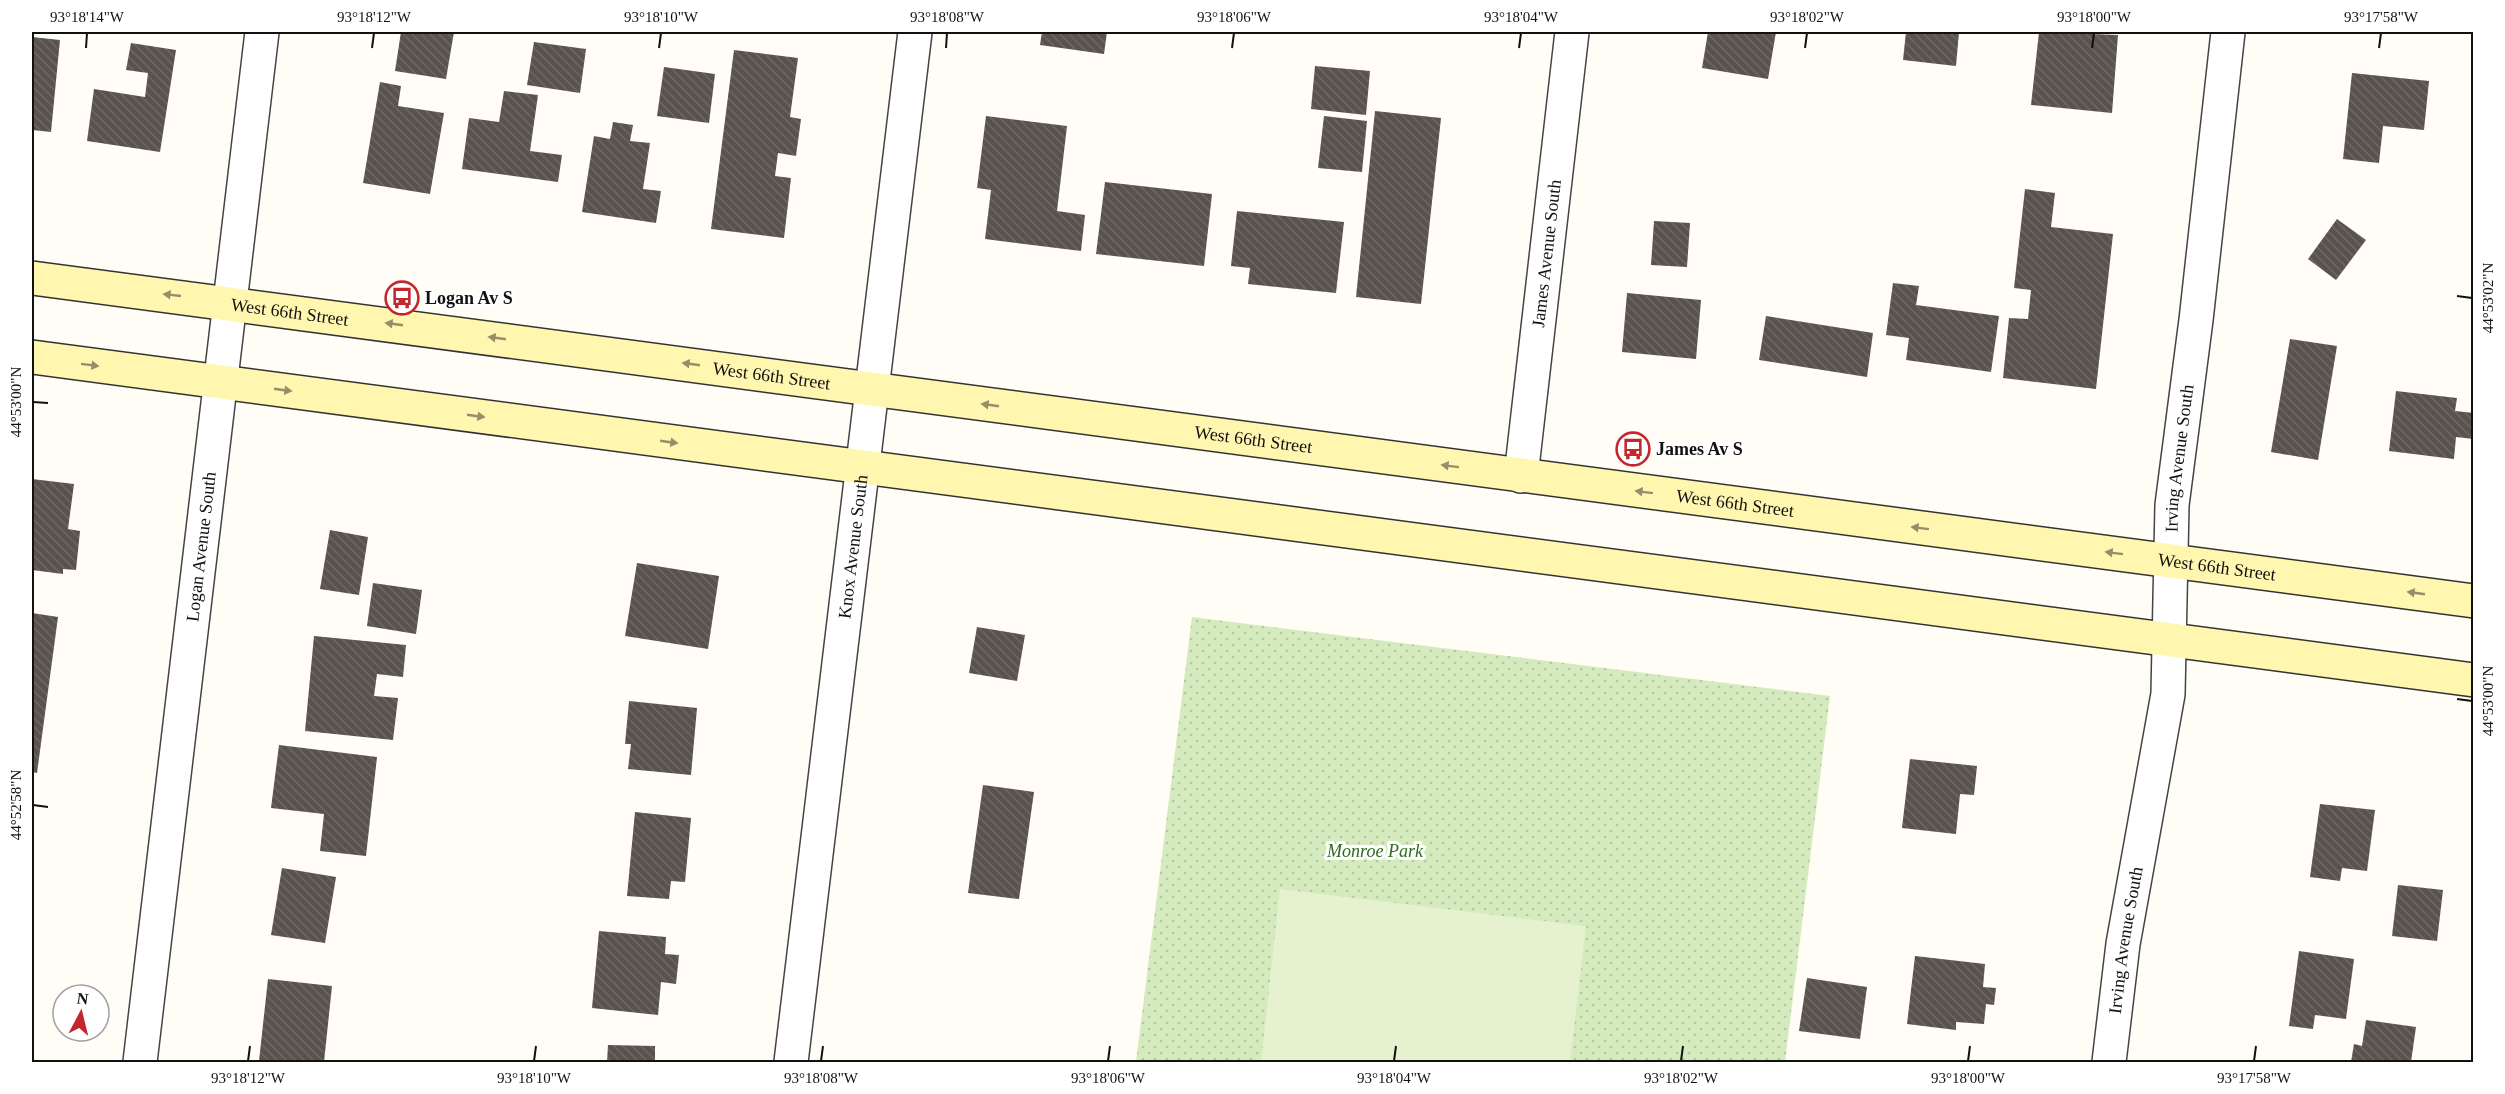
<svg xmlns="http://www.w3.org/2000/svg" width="2505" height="1094" font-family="Georgia,serif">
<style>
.park{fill:url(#park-dots)}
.pitch{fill:#e6f2cf}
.building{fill:url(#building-back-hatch)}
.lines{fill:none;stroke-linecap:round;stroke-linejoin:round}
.street-casing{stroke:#444;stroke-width:36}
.secondary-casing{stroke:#333;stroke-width:36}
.street{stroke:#fff;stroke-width:33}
.secondary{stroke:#fff6b0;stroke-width:33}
.oneway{fill:#948f68}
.ticks{fill:none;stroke:#111;stroke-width:2}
.labels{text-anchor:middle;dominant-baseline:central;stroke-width:6;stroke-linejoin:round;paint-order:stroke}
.street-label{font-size:18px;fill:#111;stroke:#fff}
.poi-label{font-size:18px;font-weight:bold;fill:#111;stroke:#fff;text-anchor:start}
.park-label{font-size:18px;font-style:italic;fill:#2f6b1f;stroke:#fff}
.neatline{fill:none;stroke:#111;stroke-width:2}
.ticks-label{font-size:15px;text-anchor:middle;fill:#111}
</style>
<defs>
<pattern id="park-dots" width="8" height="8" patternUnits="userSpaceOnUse" patternTransform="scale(1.5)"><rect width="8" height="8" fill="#d5ebbd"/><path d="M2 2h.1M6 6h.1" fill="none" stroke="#b6c8a1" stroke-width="1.8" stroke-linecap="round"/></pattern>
<pattern id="building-back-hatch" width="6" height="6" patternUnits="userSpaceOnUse" patternTransform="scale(1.5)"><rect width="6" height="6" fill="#5a524d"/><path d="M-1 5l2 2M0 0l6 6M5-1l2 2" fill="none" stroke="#6d6662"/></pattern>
</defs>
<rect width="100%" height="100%" fill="#fffdf5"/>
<polygon class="park" points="1192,617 1830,696 1785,1062 1136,1062"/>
<polygon class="pitch" points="1280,889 1586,926 1570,1062 1261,1062"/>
<g class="building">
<polygon points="401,32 454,32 446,79 395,71"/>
<polygon points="1042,32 1107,32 1104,54 1040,45"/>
<polygon points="1708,32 1776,32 1768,79 1702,68"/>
<polygon points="1906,32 1959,32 1956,66 1903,60"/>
<polygon points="2039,32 2118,35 2112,113 2031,105"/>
<polygon points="32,37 60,40 51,132 32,130"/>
<polygon points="534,42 586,49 580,93 527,85"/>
<polygon points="131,43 176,50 160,152 87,141 94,89 145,97 148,73 126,70"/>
<polygon points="734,50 798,58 790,117 801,119 796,156 778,153 775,176 791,178 784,238 711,229"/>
<polygon points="1315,66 1370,71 1366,115 1311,109"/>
<polygon points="664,67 715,74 709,123 657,116"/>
<polygon points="2352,73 2429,81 2424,130 2383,126 2379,163 2343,159"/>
<polygon points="380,82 401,86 398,106 444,113 430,194 363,183"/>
<polygon points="504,91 538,95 530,151 562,155 558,182 462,169 469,118 499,122"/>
<polygon points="1375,111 1441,118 1421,304 1356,297"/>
<polygon points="986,116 1067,126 1057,211 1085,215 1081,251 985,239 991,190 977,188"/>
<polygon points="1324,116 1367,121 1362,172 1318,168"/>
<polygon points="613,122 633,125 630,141 650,143 643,189 661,191 656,223 582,212 594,136 610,139"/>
<polygon points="1105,182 1212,194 1204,266 1096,254"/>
<polygon points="2025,189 2055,193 2051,227 2113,234 2096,389 2003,378 2009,318 2028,319 2031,290 2014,288"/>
<polygon points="1237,211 1344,222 1336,293 1248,284 1250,268 1231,266"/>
<polygon points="2337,219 2366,240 2336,280 2308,259"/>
<polygon points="1654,221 1690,223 1687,267 1651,265"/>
<polygon points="1893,283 1919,286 1916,305 1999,316 1991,372 1906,360 1909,338 1886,335"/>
<polygon points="1627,293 1701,300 1696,359 1622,352"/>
<polygon points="1766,316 1873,333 1867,377 1759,360"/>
<polygon points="2290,339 2337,346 2318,460 2271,452"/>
<polygon points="2396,391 2457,398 2455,411 2474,413 2474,439 2456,437 2454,459 2389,451"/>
<polygon points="32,479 74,484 68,529 80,531 76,570 63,569 63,574 32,570"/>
<polygon points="330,530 368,537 359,595 320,589"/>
<polygon points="637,563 719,576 708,649 625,636"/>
<polygon points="373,583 422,590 416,634 367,626"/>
<polygon points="32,613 58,617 37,773 32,772"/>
<polygon points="977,627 1025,635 1017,681 969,673"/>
<polygon points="314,636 406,645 403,677 377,674 374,696 398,698 393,740 305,731"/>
<polygon points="629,701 697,708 691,775 628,769 631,744 625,744"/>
<polygon points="279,745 377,757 366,856 320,851 324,814 271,808"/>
<polygon points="1910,759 1977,766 1974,795 1960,794 1956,834 1902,828"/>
<polygon points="983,785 1034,792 1019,899 968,893"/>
<polygon points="2320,804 2375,810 2367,871 2342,868 2340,881 2310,877"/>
<polygon points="635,812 691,818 685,882 671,881 669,899 627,896"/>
<polygon points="282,868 336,877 325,943 271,935"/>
<polygon points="2398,885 2443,890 2437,941 2392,936"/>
<polygon points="599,931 666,937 665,954 679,955 676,984 661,982 658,1015 592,1008"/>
<polygon points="2299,951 2354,959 2346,1019 2315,1015 2313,1029 2289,1026"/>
<polygon points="1915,956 1985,964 1983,987 1996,988 1994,1005 1986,1004 1984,1024 1956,1022 1956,1030 1907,1024"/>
<polygon points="1807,978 1867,987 1860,1039 1799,1031"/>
<polygon points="268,979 332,986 324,1062 259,1061"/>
<polygon points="2366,1020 2416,1027 2411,1062 2351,1062 2354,1044 2362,1046"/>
<polygon points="608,1045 655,1046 655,1062 607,1062"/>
</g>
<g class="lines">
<defs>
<g id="street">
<path id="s1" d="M 1521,476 L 1572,32"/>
<path id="s2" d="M 140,1062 L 262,32"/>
<path id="s3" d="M 791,1062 L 915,32"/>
<path id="s4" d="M 2109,1062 L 2123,944 L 2168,694 L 2172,505 L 2196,320 L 2228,32"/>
</g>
<g id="secondary">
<path id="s5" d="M 32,278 L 2474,601"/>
<polyline points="32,357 2474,680"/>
</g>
</defs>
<use href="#street" class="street-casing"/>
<use href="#secondary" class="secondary-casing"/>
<use href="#street" class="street"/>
<use href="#secondary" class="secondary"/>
</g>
<defs><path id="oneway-solid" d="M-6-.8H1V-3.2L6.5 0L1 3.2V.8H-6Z" transform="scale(1.5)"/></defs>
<g class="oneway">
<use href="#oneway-solid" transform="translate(172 295) rotate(-174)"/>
<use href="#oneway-solid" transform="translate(394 324) rotate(-172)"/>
<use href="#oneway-solid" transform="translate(497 338) rotate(-172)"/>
<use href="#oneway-solid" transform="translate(691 364) rotate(-172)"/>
<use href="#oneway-solid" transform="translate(90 365) rotate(7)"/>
<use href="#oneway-solid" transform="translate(283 390) rotate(8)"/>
<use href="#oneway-solid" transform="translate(990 405) rotate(-172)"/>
<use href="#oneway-solid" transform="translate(476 416) rotate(8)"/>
<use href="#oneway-solid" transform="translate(669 442) rotate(8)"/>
<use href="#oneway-solid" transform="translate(1450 466) rotate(-173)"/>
<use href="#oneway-solid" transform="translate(1644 492) rotate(-173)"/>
<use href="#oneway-solid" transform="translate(1920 528) rotate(-173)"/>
<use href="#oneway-solid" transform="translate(2114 553) rotate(-173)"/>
<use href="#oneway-solid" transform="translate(2416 593) rotate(-172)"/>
</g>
<path class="ticks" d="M 86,48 L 87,33M 372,48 L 374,33M 659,48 L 661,33M 946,48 L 947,33M 1232,48 L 1234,33M 1519,48 L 1521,33M 1805,48 L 1807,33M 2092,48 L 2094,33M 2379,48 L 2381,33M 2457,296 L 2472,298M 33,402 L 48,403M 2457,699 L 2472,701M 33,805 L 48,807M 248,1061 L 250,1046M 534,1061 L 536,1046M 821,1061 L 823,1046M 1108,1061 L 1110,1046M 1394,1061 L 1396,1046M 1681,1061 L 1683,1046M 1968,1061 L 1970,1046M 2254,1061 L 2256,1046"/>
<defs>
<symbol id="bus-ring" viewBox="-11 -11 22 22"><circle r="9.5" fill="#fff" stroke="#c4262e" stroke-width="1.5"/><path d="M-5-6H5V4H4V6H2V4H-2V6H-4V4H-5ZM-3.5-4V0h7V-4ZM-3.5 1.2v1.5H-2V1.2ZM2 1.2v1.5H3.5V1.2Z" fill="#c4262e"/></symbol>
</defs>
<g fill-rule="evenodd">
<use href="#bus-ring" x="383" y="279" width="38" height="38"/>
<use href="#bus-ring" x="1614" y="430" width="38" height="38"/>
</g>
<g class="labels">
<g class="street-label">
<text stroke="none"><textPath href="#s1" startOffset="224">James Avenue South</textPath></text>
<text stroke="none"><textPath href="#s5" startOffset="260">West 66th Street</textPath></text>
<text stroke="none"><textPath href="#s5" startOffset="746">West 66th Street</textPath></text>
<text stroke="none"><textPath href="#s5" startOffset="1232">West 66th Street</textPath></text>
<text stroke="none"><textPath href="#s4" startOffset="609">Irving Avenue South</textPath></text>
<text stroke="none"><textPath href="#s5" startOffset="1718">West 66th Street</textPath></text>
<text stroke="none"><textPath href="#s2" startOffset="519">Logan Avenue South</textPath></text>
<text stroke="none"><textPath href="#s3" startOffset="519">Knox Avenue South</textPath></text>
<text stroke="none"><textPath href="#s5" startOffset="2204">West 66th Street</textPath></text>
<text stroke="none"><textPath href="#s4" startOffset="123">Irving Avenue South</textPath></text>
</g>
<g class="poi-label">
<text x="425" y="298">Logan Av S</text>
<text x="1656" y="449">James Av S</text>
</g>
<g class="park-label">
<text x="1375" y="851">Monroe Park</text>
</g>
</g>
<rect width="2505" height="1094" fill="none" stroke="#ffffff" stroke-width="66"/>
<g transform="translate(81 1013) rotate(7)"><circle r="28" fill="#ffffff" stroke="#a0a0a0" stroke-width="1.5"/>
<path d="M0-4.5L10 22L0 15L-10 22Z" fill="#c4262e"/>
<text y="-9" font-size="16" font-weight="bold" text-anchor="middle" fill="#111111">N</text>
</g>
<rect x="33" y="33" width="2439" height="1028" class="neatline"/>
<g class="ticks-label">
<text x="87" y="22">93°18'14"W</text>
<text x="374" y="22">93°18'12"W</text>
<text x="661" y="22">93°18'10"W</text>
<text x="947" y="22">93°18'08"W</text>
<text x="1234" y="22">93°18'06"W</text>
<text x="1521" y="22">93°18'04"W</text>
<text x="1807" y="22">93°18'02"W</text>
<text x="2094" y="22">93°18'00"W</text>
<text x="2381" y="22">93°17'58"W</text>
<text transform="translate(2488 298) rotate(-90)" y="5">44°53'02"N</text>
<text transform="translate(16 402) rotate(-90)" y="5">44°53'00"N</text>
<text transform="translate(2488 701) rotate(-90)" y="5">44°53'00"N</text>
<text transform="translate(16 805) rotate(-90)" y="5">44°52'58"N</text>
<text x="248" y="1083">93°18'12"W</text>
<text x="534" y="1083">93°18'10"W</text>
<text x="821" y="1083">93°18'08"W</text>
<text x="1108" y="1083">93°18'06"W</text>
<text x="1394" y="1083">93°18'04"W</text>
<text x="1681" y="1083">93°18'02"W</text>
<text x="1968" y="1083">93°18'00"W</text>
<text x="2254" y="1083">93°17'58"W</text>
</g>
</svg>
